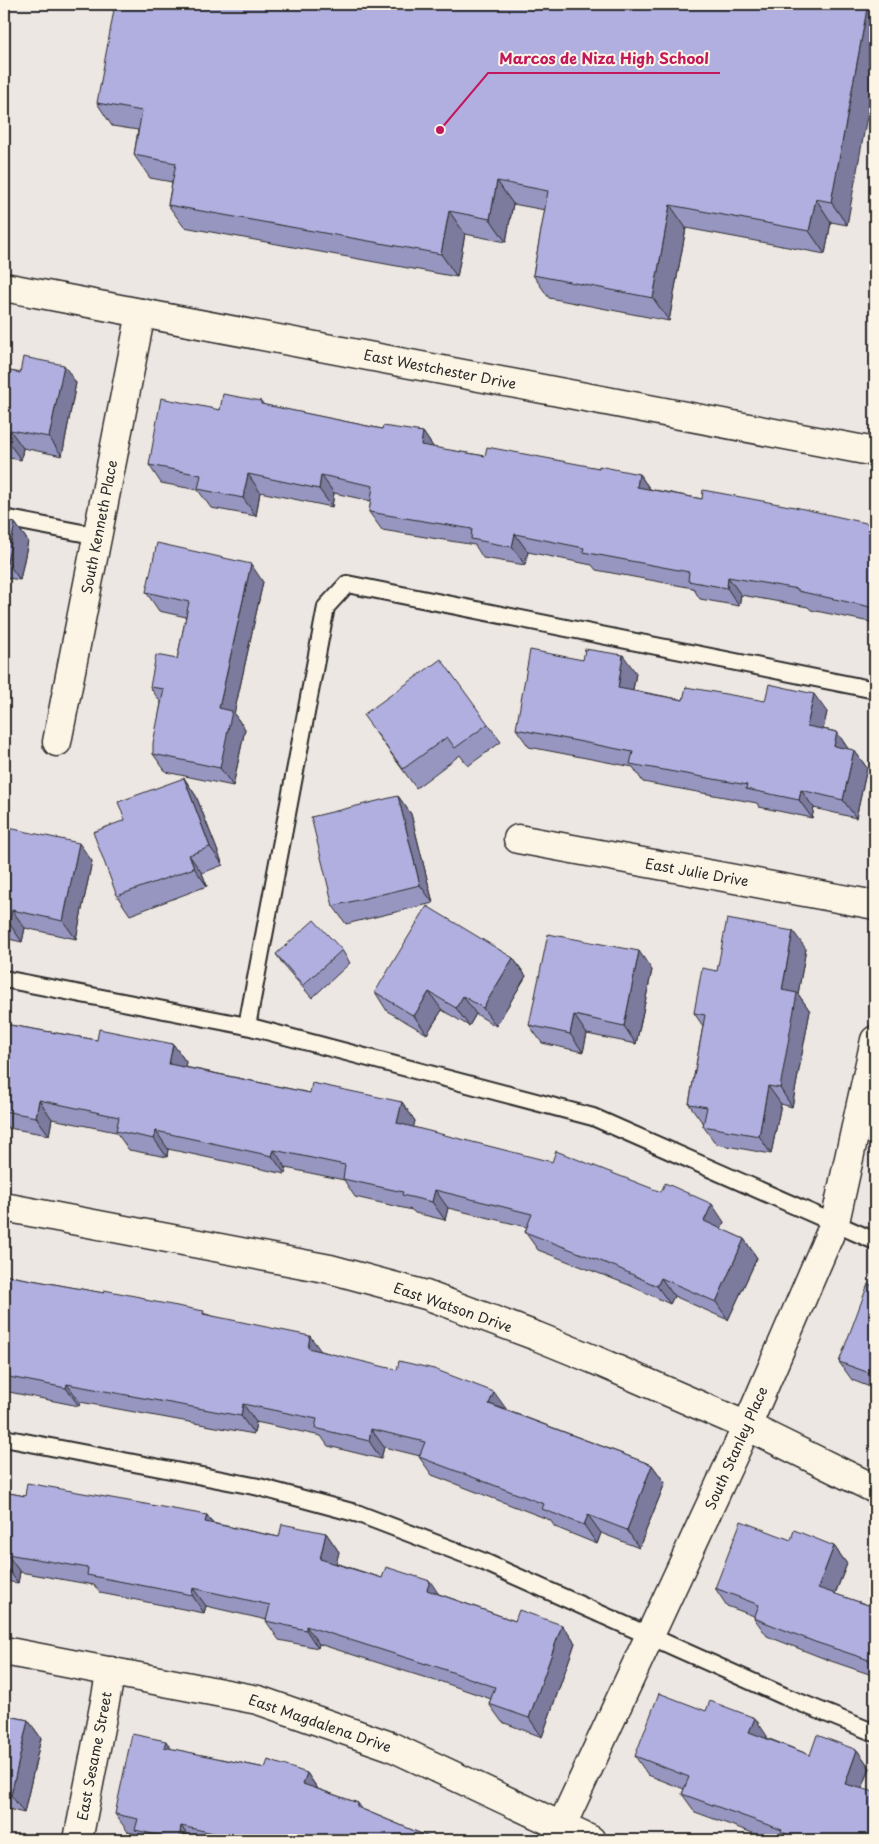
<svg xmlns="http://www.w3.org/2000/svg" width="879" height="1844" font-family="'Playpen Sans',sans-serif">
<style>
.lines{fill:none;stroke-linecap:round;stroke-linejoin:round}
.service-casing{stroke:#2b2b2b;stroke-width:20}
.minor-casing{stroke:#2b2b2b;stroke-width:31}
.service{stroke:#fcf5e5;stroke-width:16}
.minor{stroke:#fcf5e5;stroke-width:28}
.wall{fill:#9796c1;stroke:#2b2b2b}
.shaded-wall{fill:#7b7a9d;stroke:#2b2b2b}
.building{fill:#b0afe0;stroke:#2b2b2b}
.labels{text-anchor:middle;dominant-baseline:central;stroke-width:4;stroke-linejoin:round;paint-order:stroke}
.street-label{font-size:14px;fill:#2b2b2b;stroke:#fcf5e5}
.leader{fill:none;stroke:#c2185b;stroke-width:2}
.callout-dot{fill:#c2185b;stroke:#fcf5e5;stroke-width:2}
.callout-label{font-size:15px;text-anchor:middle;font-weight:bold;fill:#c2185b;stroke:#fcf5e5;stroke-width:4;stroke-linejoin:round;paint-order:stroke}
</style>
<rect width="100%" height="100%" fill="#ede7e4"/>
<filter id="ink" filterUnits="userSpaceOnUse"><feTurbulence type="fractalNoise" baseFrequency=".02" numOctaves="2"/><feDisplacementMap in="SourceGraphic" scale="10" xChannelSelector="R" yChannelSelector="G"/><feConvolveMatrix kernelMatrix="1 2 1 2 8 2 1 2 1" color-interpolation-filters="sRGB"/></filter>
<g filter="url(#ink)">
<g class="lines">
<defs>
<g id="service">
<polyline points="4,518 98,536"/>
<polyline points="4,979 247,1026 593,1117 875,1241"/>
<polyline points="247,1026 326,607 347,584 875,690"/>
<polyline points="4,1438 259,1487 359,1514 482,1561 784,1696 875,1733"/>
</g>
<g id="minor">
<polyline points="4,287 875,452"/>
<polyline points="57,742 141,313"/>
<polyline points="518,839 875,905"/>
<polyline points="4,1207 330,1269 426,1295 536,1336 595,1360 747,1426 875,1489"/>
<polyline points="4,1651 258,1700 390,1746 591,1840"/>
<polyline points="78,1840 111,1671"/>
<polyline points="555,1840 747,1426 835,1222 875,1040"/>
</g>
</defs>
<use href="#service" class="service-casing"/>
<use href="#minor" class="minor-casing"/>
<use href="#service" class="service"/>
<use href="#minor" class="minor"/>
</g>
<g class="wall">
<polygon points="875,4 847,225 831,222 825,254 686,228 669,321 549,298 533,275 545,210 513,204 506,242 465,234 457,277 184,227 168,205 172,182 150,178 134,155 138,130 112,126 97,103"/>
<polygon points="4,370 76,383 62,456 23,448 21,460 4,457"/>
<polygon points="261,401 264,405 382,429 423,432 434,448 485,456 599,468 639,474 650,489 702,499 875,525 875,623 811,610 808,607 741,595 739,606 700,599 693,588 596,570 592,565 528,552 525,565 483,558 475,545 382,530 369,512 371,501 334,493 332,507 260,492 256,516 211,508 198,490 161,483 149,465 220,410"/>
<polygon points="4,520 15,523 28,541 20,580 8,578 4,597"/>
<polygon points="263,582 234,714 245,729 233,786 166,772 153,754 161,703 150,687 177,659 186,617 159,611 146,592"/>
<polygon points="636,673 633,690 683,700 827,712 823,729 837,732 848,749 854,750 867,768 856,818 814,808 812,818 759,807 757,803 643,782 633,767 529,747 516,729"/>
<polygon points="488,724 501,742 468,766 460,755 416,788 376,733"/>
<polygon points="184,778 196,796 223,865 202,873 207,886 130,915 117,896"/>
<polygon points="398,796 411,814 433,903 346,924 333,906"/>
<polygon points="4,827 92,861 76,939 25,928 22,942 4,938"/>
<polygon points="806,949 798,994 810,1011 792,1107 781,1104 771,1154 716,1144 703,1126 704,1122 702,1122 689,1104 703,1026 694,1013 717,971"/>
<polygon points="342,950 350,963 312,998 285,967 276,954"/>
<polygon points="513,958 526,976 496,1026 476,1014 469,1026 442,1010 427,1034 387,1011 375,992"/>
<polygon points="652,970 636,1044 587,1034 583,1052 542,1043 529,1025"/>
<polygon points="4,1024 97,1040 173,1044 186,1062 185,1067 310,1093 402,1102 415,1121 413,1127 724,1222 721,1229 744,1239 757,1258 728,1320 674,1296 670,1304 629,1285 538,1250 525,1232 527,1227 448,1208 445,1220 415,1213 412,1210 355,1197 344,1180 286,1168 285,1174 168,1149 167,1157 129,1150 116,1132 52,1119 49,1135 8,1128 4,1122"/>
<polygon points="4,1275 147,1301 206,1314 506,1410 652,1465 665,1483 639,1548 601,1533 597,1544 555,1527 550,1520 432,1475 419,1457 420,1456 384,1447 381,1459 328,1446 321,1436 256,1422 254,1434 80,1402 79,1406 4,1391"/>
<polygon points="875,1287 875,1389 852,1380 839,1362"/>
<polygon points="4,1492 25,1496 207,1515 212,1523 279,1537 326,1533 339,1552 336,1563 382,1578 439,1594 515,1621 562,1625 575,1643 542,1737 502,1722 489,1704 491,1699 439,1681 439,1682 319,1644 318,1648 279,1640 266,1621 267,1620 206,1606 204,1613 100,1593 94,1585 20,1572 18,1583 4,1581"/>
<polygon points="791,1540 834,1546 847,1564 835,1594 871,1606 875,1594 875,1676 828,1660 767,1636 754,1618 754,1616 727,1606 715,1588"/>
<polygon points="4,1715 28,1720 41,1738 24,1813 4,1808"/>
<polygon points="767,1736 767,1738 810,1755 857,1750 870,1768 862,1789 875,1840 772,1840 695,1812 682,1794 684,1789 648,1775 635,1756"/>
<polygon points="171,1749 265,1768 307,1773 318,1789 358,1803 362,1809 436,1840 142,1840 138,1834 128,1832 115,1814"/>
</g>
<g class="shaded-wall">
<polygon points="868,4 875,4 875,73 847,225 831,202"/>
<polygon points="497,181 513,204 506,242 490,219"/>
<polygon points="816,199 831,222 825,254 809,231"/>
<polygon points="670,205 686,228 669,321 653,298"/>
<polygon points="449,211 465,234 457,277 441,254"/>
<polygon points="64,365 76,383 62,456 49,437"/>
<polygon points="10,430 23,448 21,460 8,442"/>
<polygon points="423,432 436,451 421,445"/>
<polygon points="248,474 260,492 256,516 243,498"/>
<polygon points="639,474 652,492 637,487"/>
<polygon points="321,475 334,493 332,507 319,489"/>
<polygon points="15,523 28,541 20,580 7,562"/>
<polygon points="515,534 528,552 525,565 512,547"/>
<polygon points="251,564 263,582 234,714 245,729 233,786 220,768 219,708"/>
<polygon points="4,572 8,578 4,597"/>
<polygon points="728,577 741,595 739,606 727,588"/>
<polygon points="623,655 636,673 630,706 618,688"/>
<polygon points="814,694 827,712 820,744 807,726"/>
<polygon points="837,732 849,750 834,746"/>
<polygon points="854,750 867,768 856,818 843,800"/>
<polygon points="184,778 196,796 223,865 210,847"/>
<polygon points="801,790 814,808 812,818 799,800"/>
<polygon points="398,796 411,814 433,903 420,885"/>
<polygon points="79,843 92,861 76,939 63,921"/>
<polygon points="189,855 202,873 207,886 194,868"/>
<polygon points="12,910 25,928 22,942 9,923"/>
<polygon points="793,931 806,949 798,994 810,1011 792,1107 780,1088 782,990"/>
<polygon points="639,951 652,970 636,1044 624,1026"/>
<polygon points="513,958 526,976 496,1026 483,1008"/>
<polygon points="429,992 442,1010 427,1034 414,1016"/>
<polygon points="463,996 476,1014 469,1026 456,1008"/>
<polygon points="574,1015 587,1034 583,1052 570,1034"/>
<polygon points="173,1044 186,1062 182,1082 169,1064"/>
<polygon points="768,1086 781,1104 771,1154 759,1136"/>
<polygon points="39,1100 52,1119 49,1135 36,1117"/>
<polygon points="402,1102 415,1121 410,1142 397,1123"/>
<polygon points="156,1131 168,1149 167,1157 154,1139"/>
<polygon points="274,1150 286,1168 285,1174 272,1156"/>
<polygon points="435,1190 448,1208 445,1220 432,1202"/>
<polygon points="712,1204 724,1222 716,1239 704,1221"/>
<polygon points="744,1239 757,1258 728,1320 716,1302"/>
<polygon points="661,1278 674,1296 670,1304 657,1286"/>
<polygon points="310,1336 323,1354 308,1348"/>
<polygon points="67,1384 80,1402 79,1406 66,1388"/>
<polygon points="494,1392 507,1410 489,1404"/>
<polygon points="243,1404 256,1422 254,1434 241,1416"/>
<polygon points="371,1429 384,1447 381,1459 369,1441"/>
<polygon points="652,1465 665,1483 639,1548 627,1530"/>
<polygon points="207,1515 219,1533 205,1522"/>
<polygon points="588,1515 601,1533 597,1544 584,1525"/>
<polygon points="326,1533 339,1552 333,1577 320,1559"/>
<polygon points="834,1546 847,1564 830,1606 818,1588"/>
<polygon points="7,1554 20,1572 18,1583 5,1565"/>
<polygon points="430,1581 442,1599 427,1590"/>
<polygon points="193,1588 206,1606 204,1613 192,1595"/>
<polygon points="562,1625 575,1643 542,1737 529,1718"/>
<polygon points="306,1626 319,1644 318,1648 306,1630"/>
<polygon points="755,1718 767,1736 762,1750 749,1732"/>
<polygon points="28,1720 41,1738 24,1813 11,1795"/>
<polygon points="166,1741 178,1759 164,1747"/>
<polygon points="857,1750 870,1768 857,1802 845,1784"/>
<polygon points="307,1773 319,1791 303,1784"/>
<polygon points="181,1826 191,1840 179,1840"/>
</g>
<g class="building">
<polygon points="115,4 868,4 831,202 816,199 809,231 670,205 653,298 533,275 548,191 497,181 490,219 449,211 441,254 168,205 176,163 134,155 142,111 97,103"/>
<polygon points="23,357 64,365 49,437 10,430 8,442 4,441 4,370 20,373"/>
<polygon points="223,394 261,401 261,404 382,429 383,426 423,432 421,445 485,456 487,447 599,468 599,466 639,474 637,487 702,499 703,490 795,507 875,525 875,608 798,591 798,589 728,577 727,588 688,581 689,572 583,552 584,548 515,534 512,547 471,539 472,529 369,512 373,486 321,475 319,489 248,474 243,498 198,489 201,475 149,465 161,398 220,410"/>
<polygon points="4,520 15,523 7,562 4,561"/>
<polygon points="157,543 251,564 219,708 232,711 220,768 153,754 153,743 164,689 150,687 156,655 177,659 189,602 146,592"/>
<polygon points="585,649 623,655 618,688 683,700 686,687 765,701 769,684 814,694 807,726 837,732 834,746 854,750 843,800 801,790 799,800 746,789 747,785 630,764 633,752 516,729 530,650 583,660"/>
<polygon points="441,659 488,724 455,748 447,737 403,769 363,715"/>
<polygon points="184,778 210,847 189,855 194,868 117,896 93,832 125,820 118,802"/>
<polygon points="398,796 420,885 333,906 311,817"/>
<polygon points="4,827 79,843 63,921 12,910 9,923 4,922"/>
<polygon points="427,906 513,958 483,1008 463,996 456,1008 429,992 414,1016 375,992"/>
<polygon points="727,919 793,931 782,990 797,993 780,1088 768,1086 759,1136 703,1126 707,1107 689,1104 705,1015 694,1013 702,968 717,971"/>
<polygon points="314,920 342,950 303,985 276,954"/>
<polygon points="548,934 639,951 624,1026 574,1015 570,1034 529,1025"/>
<polygon points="4,1024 97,1040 99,1029 173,1044 169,1064 310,1093 312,1083 402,1102 397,1123 552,1162 556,1151 661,1192 665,1183 712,1204 704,1221 744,1239 716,1302 661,1278 657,1286 616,1267 525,1232 532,1214 435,1190 432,1202 402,1195 403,1192 343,1179 345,1165 274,1150 272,1156 156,1131 154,1139 116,1131 119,1117 39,1100 36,1117 4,1111"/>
<polygon points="4,1275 104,1293 104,1290 145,1298 145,1300 204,1311 203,1314 310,1336 308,1348 397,1370 399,1361 434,1369 494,1392 489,1404 652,1465 627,1530 588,1515 584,1525 542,1509 544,1504 419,1457 425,1442 371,1429 369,1441 315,1428 317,1419 243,1404 241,1416 67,1384 66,1388 4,1376"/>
<polygon points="868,1284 875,1287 875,1375 839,1362"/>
<polygon points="27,1483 207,1515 205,1522 279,1537 282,1524 326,1533 320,1559 382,1578 386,1567 430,1581 427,1590 515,1621 519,1610 562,1625 529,1718 489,1704 495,1687 426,1663 426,1664 306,1626 306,1630 266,1621 270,1605 193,1588 192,1595 87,1575 88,1568 7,1554 5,1565 4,1565 4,1492 25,1496"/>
<polygon points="741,1521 791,1540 794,1530 834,1546 818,1588 871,1606 875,1594 875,1662 815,1642 754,1618 759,1605 715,1588"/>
<polygon points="659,1693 706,1711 710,1701 755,1718 749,1732 810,1755 817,1735 857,1750 845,1784 875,1792 875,1840 804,1840 781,1832 782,1830 682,1794 689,1777 635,1756"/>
<polygon points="4,1715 28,1720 11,1795 4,1793"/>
<polygon points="132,1734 166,1741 164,1747 265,1768 268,1760 307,1773 303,1784 358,1803 357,1807 436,1840 241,1840 241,1839 181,1826 179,1840 135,1830 138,1819 115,1814"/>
</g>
</g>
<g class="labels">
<g class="street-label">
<text transform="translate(440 369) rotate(11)">East Westchester Drive</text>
<text transform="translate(99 527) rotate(-79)">South Kenneth Place</text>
<text transform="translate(697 872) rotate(10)">East Julie Drive</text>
<text transform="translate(453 1307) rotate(19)">East Watson Drive</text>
<text transform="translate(736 1448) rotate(-66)">South Stanley Place</text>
<text transform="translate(320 1723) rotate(19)">East Magdalena Drive</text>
<text transform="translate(94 1756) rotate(-79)">East Sesame Street</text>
</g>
</g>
<path class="leader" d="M440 130L488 73H720"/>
<circle class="callout-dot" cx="440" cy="130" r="5"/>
<g class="callout-label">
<text x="604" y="64">Marcos de Niza High School</text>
</g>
<rect width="879" height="1844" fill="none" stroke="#fcf5e5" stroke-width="20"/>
<rect x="10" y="10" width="859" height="1824" fill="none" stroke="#2b2b2b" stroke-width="2" filter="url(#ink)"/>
</svg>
